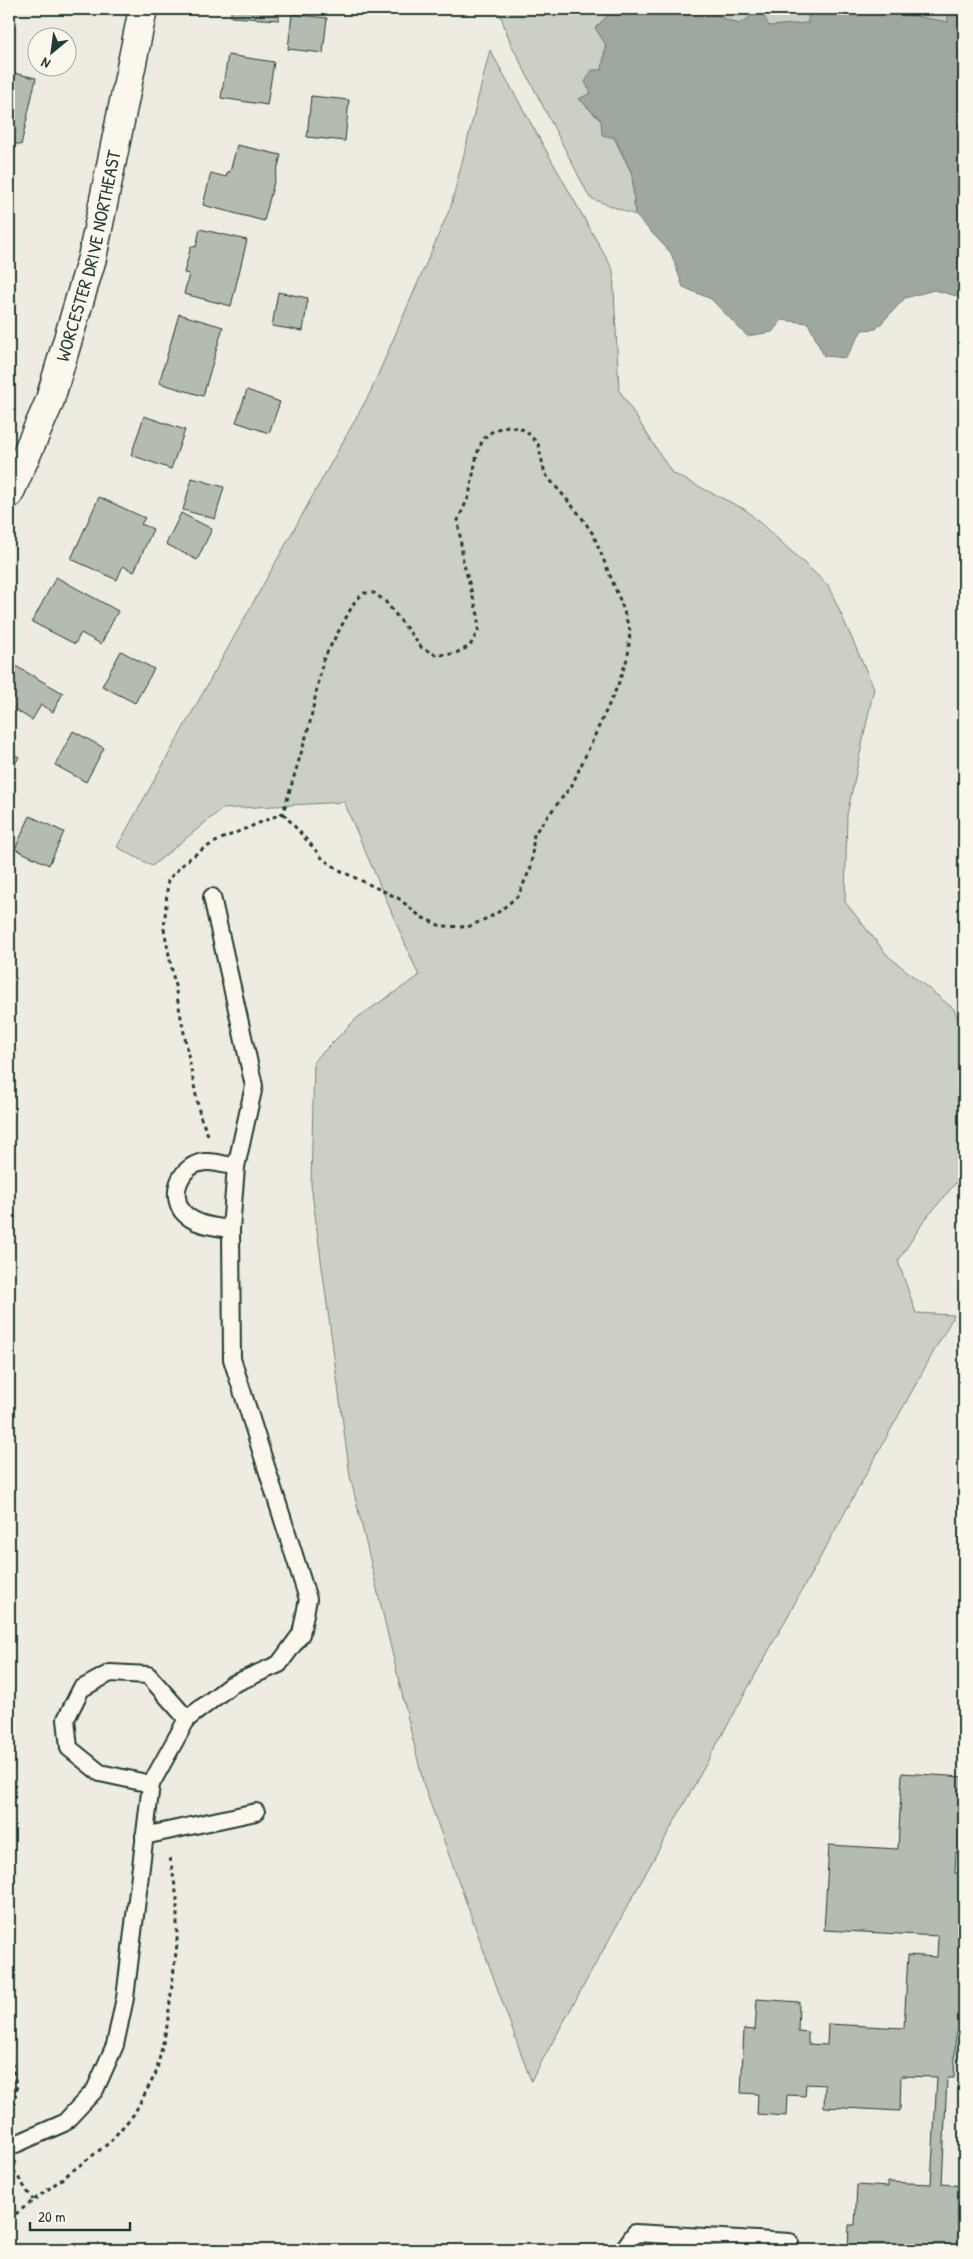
<svg xmlns="http://www.w3.org/2000/svg" width="973" height="2259" font-family="'Patrick Hand',sans-serif">
<style>
.green{fill:#cbcfc4;stroke:#75867c}
.water{fill:#9fa89f;stroke:#6c7d74}
.building{fill:#b4bbb0;stroke:#1f3d34}
.lines{fill:none;stroke-linecap:round;stroke-linejoin:round}
.lane-casing{stroke:#1f3d34;stroke-width:20}
.street-casing{stroke:#1f3d34;stroke-width:31}
.path{stroke:#1f3d34;stroke-width:3;stroke-dasharray:4 4;stroke-linecap:butt}
.lane{stroke:#fbf7ec;stroke-width:16}
.street{stroke:#fbf7ec;stroke-width:28}
.labels{text-anchor:middle;dominant-baseline:central;stroke-width:4.5;stroke-linejoin:round;paint-order:stroke}
.street-label{font-size:19px;fill:#1f3d34;stroke:#fbf7ec}
</style>
<rect width="100%" height="100%" fill="#eeece1"/>
<filter id="ink" filterUnits="userSpaceOnUse"><feTurbulence type="fractalNoise" baseFrequency=".02" numOctaves="2"/><feDisplacementMap in="SourceGraphic" scale="10" xChannelSelector="R" yChannelSelector="G"/><feConvolveMatrix kernelMatrix="1 2 1 2 8 2 1 2 1" color-interpolation-filters="sRGB"/></filter>
<g filter="url(#ink)">
<g class="green">
<polygon points="498,9 610,9 602,70 591,93 579,99 601,121 614,138 632,174 635,215 590,198 511,44"/>
<polygon points="698,9 809,9 808,23 769,26 739,24"/>
<polygon points="874,9 954,9 947,10 948,22"/>
<polygon points="490,50 613,270 619,390 672,473 746,510 828,585 874,688 847,815 845,902 888,956 954,1009 964,1037 964,1173 924,1221 898,1261 916,1313 954,1315 531,2081 424,1786 350,1476 311,1185 314,1061 358,1017 419,976 344,802 222,809 152,866 117,847 370,393 451,206"/>
</g>
<polygon class="water" points="610,9 698,9 739,24 761,10 769,26 808,23 809,9 874,9 948,22 947,10 964,9 964,298 934,290 905,298 876,329 862,330 846,358 824,356 808,323 782,320 772,332 747,336 711,299 683,287 671,253 635,215 632,174 615,138 602,135 601,120 579,99 591,93 585,82 592,70 602,70 606,45 595,28 609,14"/>
<g class="building">
<polygon points="231,9 279,9 279,20 231,17"/>
<polygon points="292,14 327,18 323,53 288,49"/>
<polygon points="228,55 274,62 267,105 221,98"/>
<polygon points="9,72 36,78 21,145 9,142"/>
<polygon points="311,96 349,100 345,141 307,137"/>
<polygon points="237,145 281,155 264,221 203,205 211,173 226,177 228,171 230,172"/>
<polygon points="200,229 247,240 231,306 184,294 189,274 184,273 191,246 196,247"/>
<polygon points="278,292 308,298 303,331 272,326"/>
<polygon points="179,314 223,327 203,396 159,383"/>
<polygon points="247,390 280,402 269,433 236,422"/>
<polygon points="144,416 185,430 171,469 131,455"/>
<polygon points="192,478 224,487 215,519 183,510"/>
<polygon points="99,497 145,518 141,524 153,529 134,572 123,566 117,580 71,559"/>
<polygon points="181,513 212,529 197,560 166,544"/>
<polygon points="56,577 118,611 101,644 81,633 75,644 32,622"/>
<polygon points="121,651 154,669 135,703 102,686"/>
<polygon points="12,664 63,693 53,712 41,705 32,720 9,706 9,670"/>
<polygon points="73,731 104,748 86,782 55,765"/>
<polygon points="9,751 19,757 9,775"/>
<polygon points="9,786 14,789 9,799"/>
<polygon points="30,816 64,832 49,865 15,849"/>
<polygon points="902,1773 964,1777 964,1853 956,1852 955,1873 964,1874 964,2034 956,2033 954,2078 947,2078 942,2184 964,2186 964,2250 848,2250 849,2225 855,2225 857,2185 888,2187 888,2182 931,2184 937,2077 901,2076 900,2111 824,2107 825,2085 806,2084 805,2096 787,2095 786,2116 757,2114 758,2094 741,2093 744,2029 755,2030 757,1999 799,2002 798,2031 808,2032 808,2044 827,2045 828,2024 904,2028 908,1955 937,1957 938,1936 824,1930 829,1845 898,1849"/>
</g>
<g class="lines">
<defs>
<g id="lane">
<path d="M 231,1229 C 215,1227 193,1225 182,1211 C 169,1191 182,1164 205,1162 C 215,1161 226,1165 236,1167"/>
<polyline points="151,1784 100,1773 69,1748 66,1719 81,1689 110,1673 148,1675 187,1719"/>
<polyline points="144,1836 256,1812"/>
<polyline points="9,2147 64,2123 95,2090 115,2045 125,1998 151,1784 187,1719 231,1685 279,1664 301,1634 308,1599 232,1359 231,1229 236,1167 254,1086 212,897"/>
<polyline points="623,2250 635,2233 790,2242 789,2250"/>
</g>
<g id="street">
<path id="s1" d="M 9,494 L 49,403 L 92,258 L 143,9"/>
</g>
</defs>
<use href="#lane" class="lane-casing"/>
<use href="#street" class="street-casing"/>
<g class="path">
<polyline points="208,1135 200,1116 164,929 168,880 186,861 203,849 221,839 283,813 309,727 323,660 355,601 364,593 374,593 385,601 422,648 436,655 454,654 470,646 478,631 478,615 463,561 458,520 469,496 477,454 483,439 494,430 508,426 525,430 538,444 545,474 580,515 593,534 622,605 630,631 628,656 618,685 572,785 534,834 531,867 518,896 496,914 468,927 441,926 421,917 398,898 343,872 324,860 283,813"/>
<polyline points="9,2047 17,2091 9,2113"/>
<polyline points="14,2171 33,2200"/>
<polyline points="9,2219 109,2143 134,2114 156,2073 167,2026 177,1944 177,1898 170,1857"/>
</g>
<use href="#lane" class="lane"/>
<use href="#street" class="street"/>
</g>
</g>
<g class="labels">
<g class="street-label">
<text stroke="none"><textPath href="#s1" startOffset="252">WORCESTER DRIVE NORTHEAST</textPath></text>
</g>
</g>
<rect width="973" height="2259" fill="none" stroke="#fbf7ec" stroke-width="30"/>
<rect x="15" y="15" width="943" height="2229" fill="none" stroke="#1f3d34" stroke-width="2" filter="url(#ink)"/>
<g transform="translate(52 52) rotate(209)"><circle r="24" fill="#fbf7ec" stroke="#a3ada2"/>
<path d="M0-4L9 19L0 12L-9 19Z" fill="#1f3d34"/>
<text y="-8" font-size="14" font-weight="bold" text-anchor="middle" fill="#1f3d34">N</text>
</g>
<path d="M30 2222v8h100v-8" fill="none" stroke="#1f3d34" stroke-width="2.5"/>
<text x="38" y="2222" font-size="15" fill="#1f3d34" stroke="#fbf7ec" stroke-width="4" paint-order="stroke">20 m</text>
</svg>
